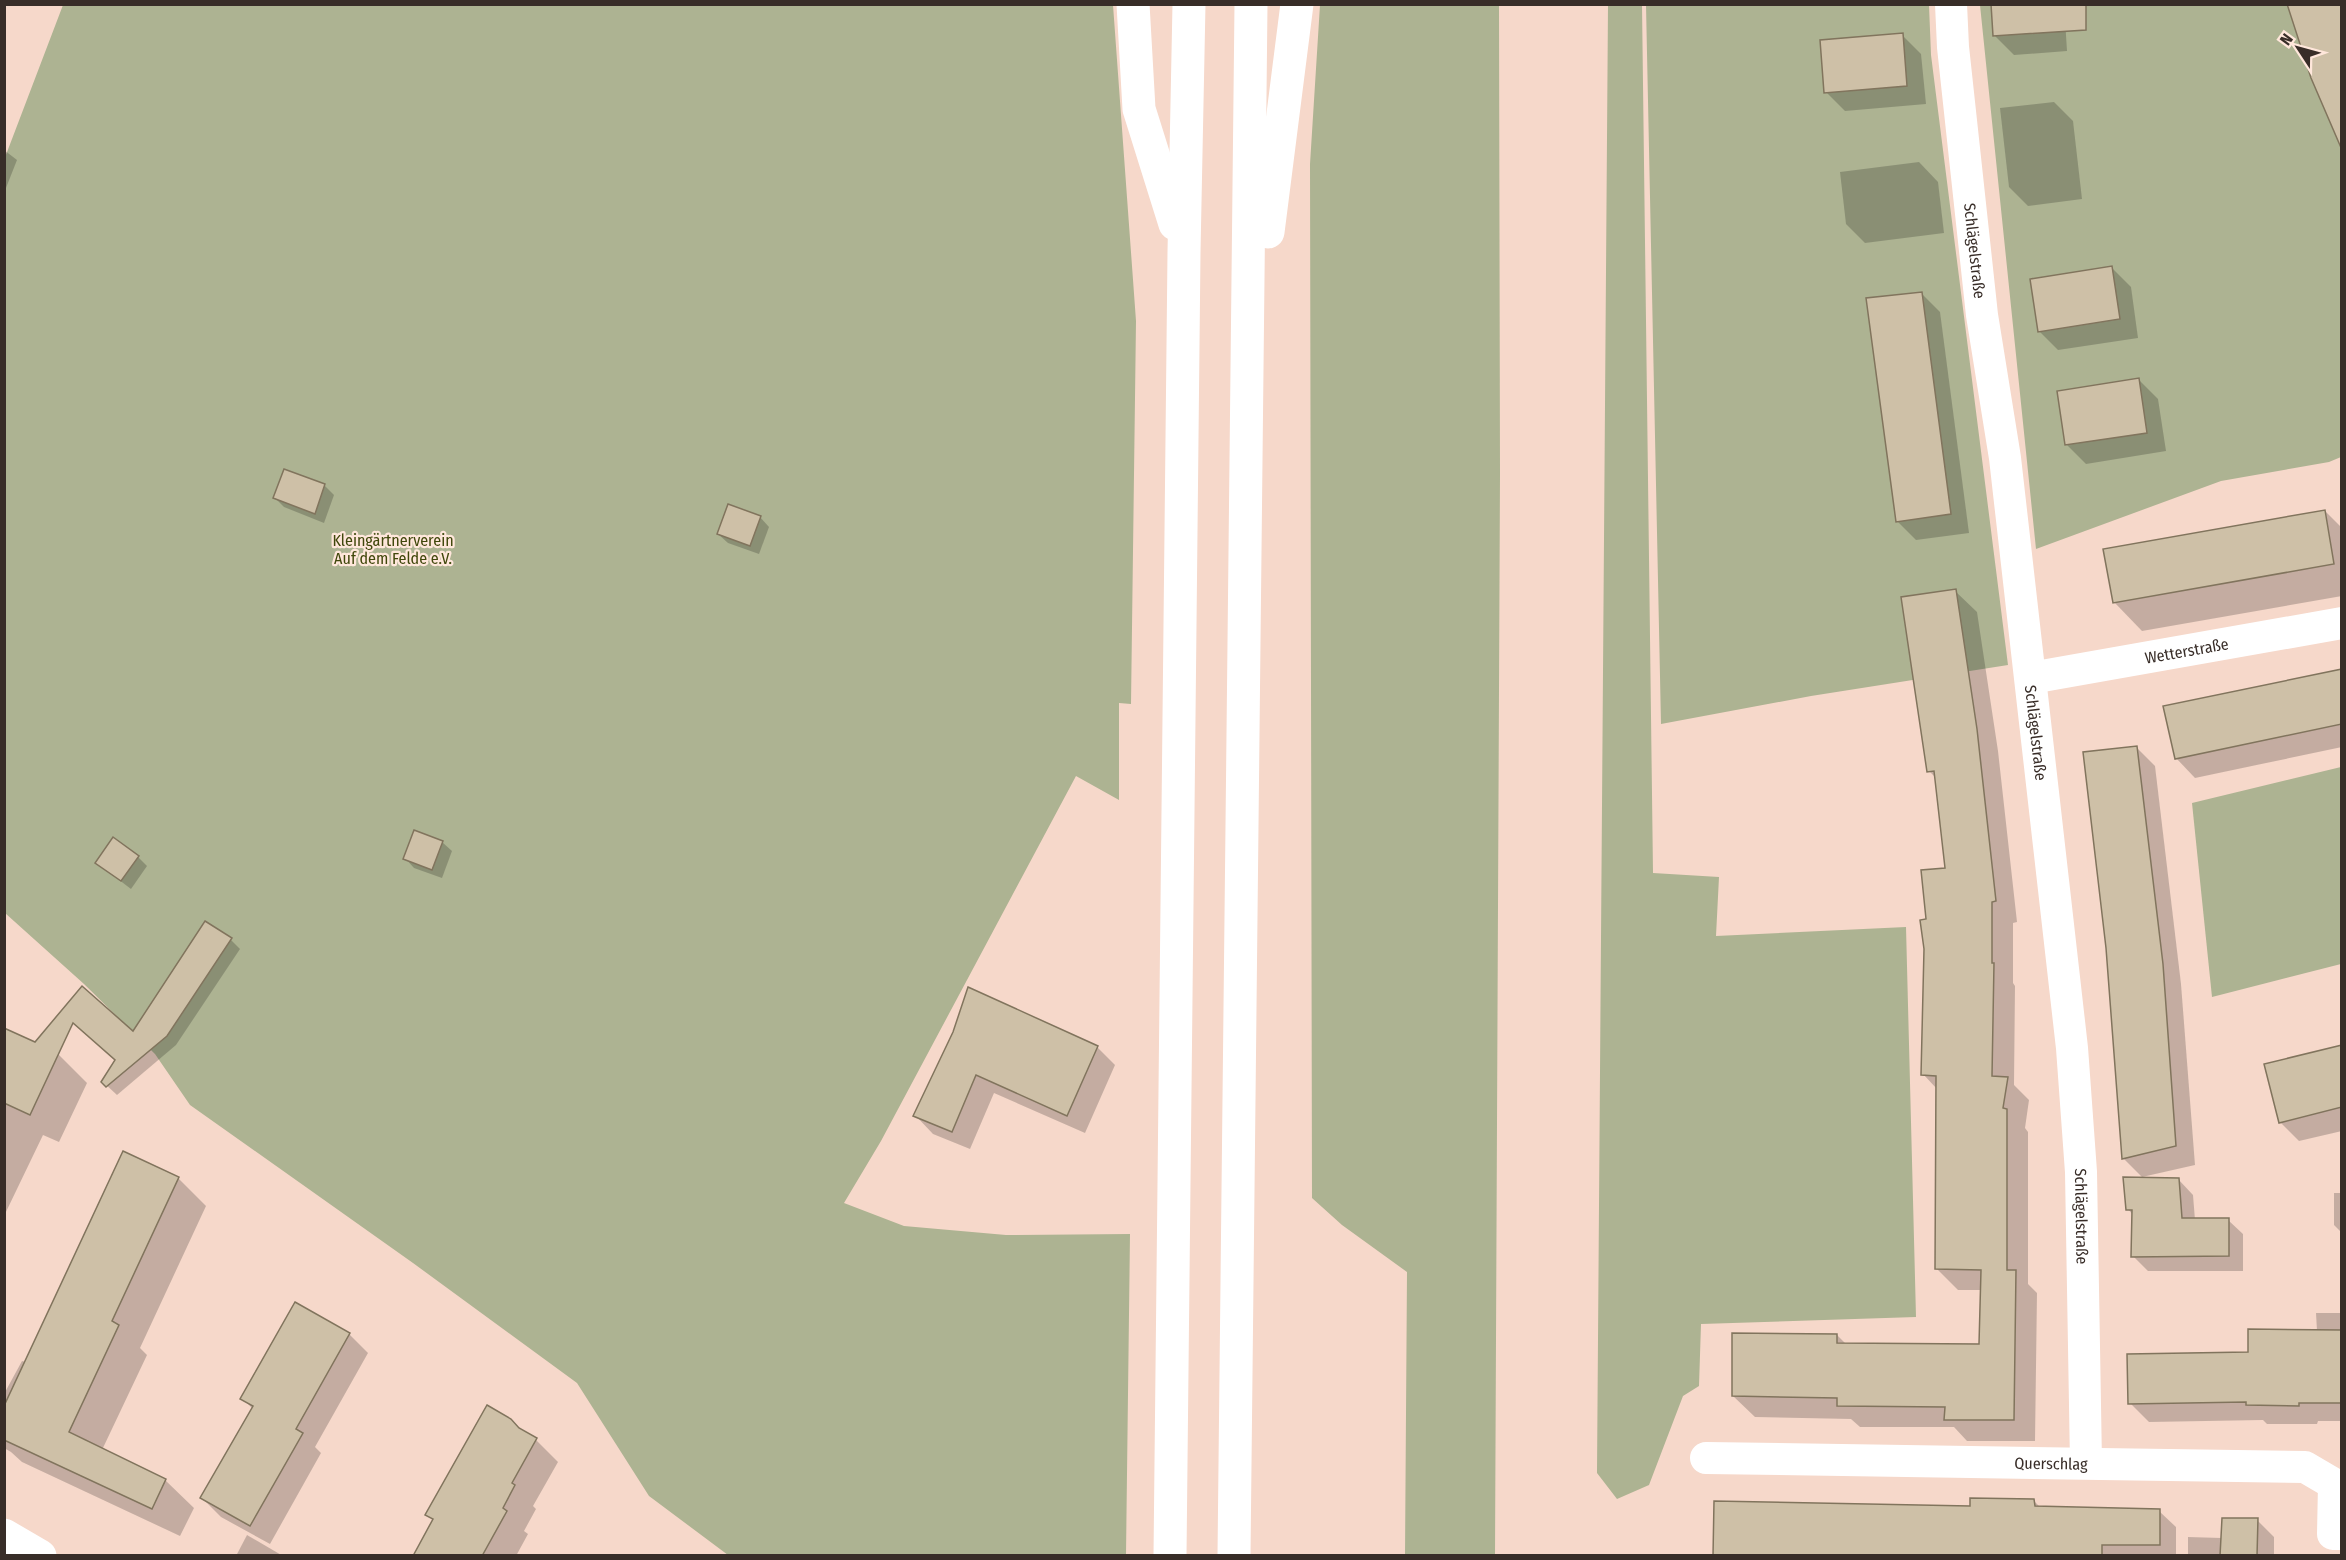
<svg xmlns="http://www.w3.org/2000/svg" width="2346" height="1560" font-family="'Fira Sans Condensed',sans-serif">
<style>
.green{fill:#adb392}
.shadow{fill:#0003}
.building{fill:#cec0a7;stroke:#81745d;stroke-width:1.5}
.lines{fill:none;stroke-linecap:round;stroke-linejoin:round}
.minor{stroke:#fff;stroke-width:32}
.tertiary{stroke:#fff;stroke-width:33}
.motorway{stroke:#fff;stroke-width:33}
.labels{text-anchor:middle;dominant-baseline:central;stroke-width:4.5;stroke-linejoin:round;paint-order:stroke}
.street-label{font-size:16px;fill:#382d28;stroke:#ffe7db}
.park-label{font-size:16px;fill:#40470b;stroke:#ffe7db}
</style>
<rect width="100%" height="100%" fill="#f6d8ca"/>
<g class="green">
<polygon points="63,5 1113,5 1136,321 1131,704 1119,703 1119,800 1076,776 881,1141 844,1203 904,1226 1006,1235 1130,1234 1126,1555 728,1555 649,1496 577,1383 413,1263 190,1105 155,1054 84,984 5,913 4,160"/>
<polygon points="1320,5 1499,5 1500,474 1495,1555 1405,1555 1407,1272 1342,1225 1312,1198 1310,164"/>
<polygon points="1642,5 1653,873 1719,877 1716,936 1906,927 1916,1317 1701,1324 1699,1386 1683,1396 1649,1485 1617,1499 1597,1473 1608,5"/>
<polygon points="1646,5 1929,5 1931,55 2008,665 1811,696 1661,724"/>
<polygon points="1980,5 2341,5 2341,457 2329,462 2221,481 2036,549"/>
<polygon points="2341,767 2341,964 2212,997 2192,803"/>
</g>
<g class="shadow">
<polygon points="2064,4 2067,51 2014,55 1994,35"/>
<polygon points="1902,35 1921,54 1926,104 1845,111 1826,92"/>
<polygon points="2054,102 2073,121 2082,199 2028,206 2009,187 2000,108"/>
<polygon points="4,150 17,160 4,193"/>
<polygon points="1919,162 1938,182 1944,233 1865,243 1846,224 1840,172"/>
<polygon points="2112,268 2131,287 2138,338 2058,350 2039,331"/>
<polygon points="1921,293 1940,312 1969,533 1916,540 1897,521"/>
<polygon points="2139,380 2158,399 2166,451 2086,464 2067,445"/>
<polygon points="324,485 334,495 324,523 284,507 275,498"/>
<polygon points="2325,511 2342,528 2342,596 2142,631 2114,602"/>
<polygon points="760,517 769,527 759,554 728,543 718,534"/>
<polygon points="1955,591 1977,612 1998,751 2017,922 2013,923 2013,983 2015,986 2014,1085 2029,1100 2025,1128 2028,1132 2028,1284 2037,1293 2035,1441 1967,1441 1954,1427 1860,1427 1851,1419 1755,1417 1733,1396 1837,1335 1846,1344 1980,1345 1982,1290 1958,1290 1936,1268 1937,1089 1923,1074 1928,920 1947,869 1937,779 1929,771"/>
<polygon points="2342,670 2342,747 2195,778 2176,758"/>
<polygon points="2136,747 2155,766 2181,984 2195,1165 2142,1177 2123,1158"/>
<polygon points="442,842 452,851 442,878 414,868 405,858"/>
<polygon points="138,857 147,866 131,889 97,863"/>
<polygon points="231,940 240,949 176,1045 117,1095 103,1082 133,1033"/>
<polygon points="4,1029 58,1054 87,1083 59,1142 43,1135 4,1216"/>
<polygon points="954,1033 1097,1047 1115,1065 1085,1133 994,1093 970,1149 933,1134 915,1115"/>
<polygon points="2342,1047 2342,1131 2299,1141 2280,1122"/>
<polygon points="178,1178 206,1206 140,1348 147,1355 102,1450 165,1480 194,1508 180,1536 22,1462 11,1452 4,1448 4,1394 22,1361 26,1362"/>
<polygon points="2178,1179 2193,1195 2195,1220 2228,1220 2243,1234 2243,1271 2148,1271 2133,1256 2133,1215 2128,1209"/>
<polygon points="2334,1193 2342,1193 2342,1233 2334,1225"/>
<polygon points="2316,1313 2342,1313 2342,1421 2318,1421 2317,1424 2267,1424 2263,1420 2149,1422 2130,1403 2250,1353 2317,1331"/>
<polygon points="349,1334 368,1353 315,1447 321,1453 270,1544 221,1517 202,1498 253,1409 242,1398"/>
<polygon points="523,1433 536,1440 558,1462 533,1506 536,1509 524,1531 528,1534 516,1556 414,1556 434,1521 427,1514"/>
<polygon points="2034,1501 2041,1508 2159,1511 2176,1527 2176,1556 1714,1556 1972,1507"/>
<polygon points="2257,1520 2274,1537 2274,1556 2188,1556 2188,1537 2222,1538"/>
<polygon points="247,1535 283,1556 236,1556"/>
</g>
<g class="building">
<polygon points="1991,4 2086,4 2086,30 1993,36"/>
<polygon points="2287,4 2342,4 2342,150 2311,78"/>
<polygon points="1903,33 1907,86 1824,93 1820,40"/>
<polygon points="2112,266 2120,319 2038,332 2030,279"/>
<polygon points="1922,292 1951,514 1896,522 1866,298"/>
<polygon points="2139,378 2147,433 2065,445 2057,391"/>
<polygon points="284,469 325,484 315,514 273,498"/>
<polygon points="728,504 761,516 750,546 717,534"/>
<polygon points="2325,510 2334,564 2113,603 2103,549"/>
<polygon points="1956,589 1977,729 1996,901 1992,902 1992,963 1994,963 1992,1076 2008,1077 2003,1108 2007,1109 2007,1270 2016,1270 2014,1420 1944,1420 1945,1407 1837,1406 1837,1398 1732,1396 1732,1333 1837,1334 1837,1343 1979,1344 1981,1270 1935,1269 1936,1076 1921,1075 1924,949 1920,920 1926,919 1921,870 1945,868 1934,771 1927,772 1901,597"/>
<polygon points="2342,669 2342,724 2175,759 2163,706"/>
<polygon points="2137,746 2163,964 2176,1146 2122,1159 2106,948 2083,752"/>
<polygon points="414,830 443,841 432,870 403,859"/>
<polygon points="113,837 139,856 121,881 95,863"/>
<polygon points="205,921 232,938 167,1036 106,1087 101,1082 115,1060 73,1023 30,1115 4,1103 4,1028 35,1042 82,986 133,1031"/>
<polygon points="968,987 1098,1046 1067,1116 976,1075 952,1132 913,1116 953,1032"/>
<polygon points="2342,1045 2342,1107 2279,1123 2264,1064"/>
<polygon points="123,1151 179,1177 112,1321 119,1325 69,1432 166,1479 152,1509 4,1440 4,1406"/>
<polygon points="2123,1177 2179,1178 2182,1218 2229,1218 2229,1256 2131,1257 2132,1210 2126,1210"/>
<polygon points="295,1302 350,1333 296,1429 303,1433 250,1526 200,1498 253,1406 240,1399"/>
<polygon points="2248,1329 2342,1330 2342,1403 2299,1403 2299,1406 2246,1405 2246,1402 2128,1404 2127,1354 2248,1352"/>
<polygon points="487,1405 511,1419 519,1428 537,1438 512,1483 515,1485 503,1508 507,1511 482,1556 413,1556 433,1519 425,1515"/>
<polygon points="1970,1498 2034,1499 2035,1506 2160,1509 2160,1545 2102,1545 2102,1556 1713,1556 1714,1501 1970,1506"/>
<polygon points="2222,1518 2258,1518 2257,1556 2220,1556"/>
</g>
<g class="lines">
<g class="minor">
<path id="s1" d="M 1951,4 L 1953,47 L 1982,315 L 2005,458 L 2072,1048 L 2081,1172 L 2086,1463"/>
<path id="s2" d="M 2031,678 L 2342,623"/>
<path id="s3" d="M 1706,1458 L 2305,1467 L 2334,1484 L 2333,1534 L 2342,1534"/>
</g>
<polyline class="tertiary" points="4,1535 40,1556"/>
<g class="motorway">
<polyline points="1133,4 1139,109 1175,224"/>
<polyline points="1268,232 1297,4"/>
<polyline points="1170,1556 1184,252 1189,4"/>
<polyline points="1234,1556 1251,4"/>
</g>
</g>
<g class="labels">
<g class="street-label">
<text stroke="none"><textPath href="#s1" startOffset="248">Schlägelstraße</textPath></text>
<text stroke="none"><textPath href="#s2" startOffset="158">Wetterstraße</textPath></text>
<text stroke="none"><textPath href="#s1" startOffset="734">Schlägelstraße</textPath></text>
<text stroke="none"><textPath href="#s1" startOffset="1220">Schlägelstraße</textPath></text>
<text stroke="none"><textPath href="#s3" startOffset="345">Querschlag</textPath></text>
</g>
<g class="park-label">
<text x="393" y="540">Kleingärtnerverein<tspan x="393" dy="18">Auf dem Felde e.V.</tspan></text>
</g>
</g>
<rect width="2346" height="1560" fill="none" stroke="#382d28" stroke-width="12"/>
<g transform="translate(2298 48) rotate(306)" stroke="#ffe7db" stroke-width="4.5" paint-order="stroke">
<path d="M0-4.5L10 22L0 15L-10 22Z" fill="#382d28"/>
<text y="-9" font-size="16" font-weight="bold" text-anchor="middle" fill="#382d28">N</text>
</g>
</svg>
